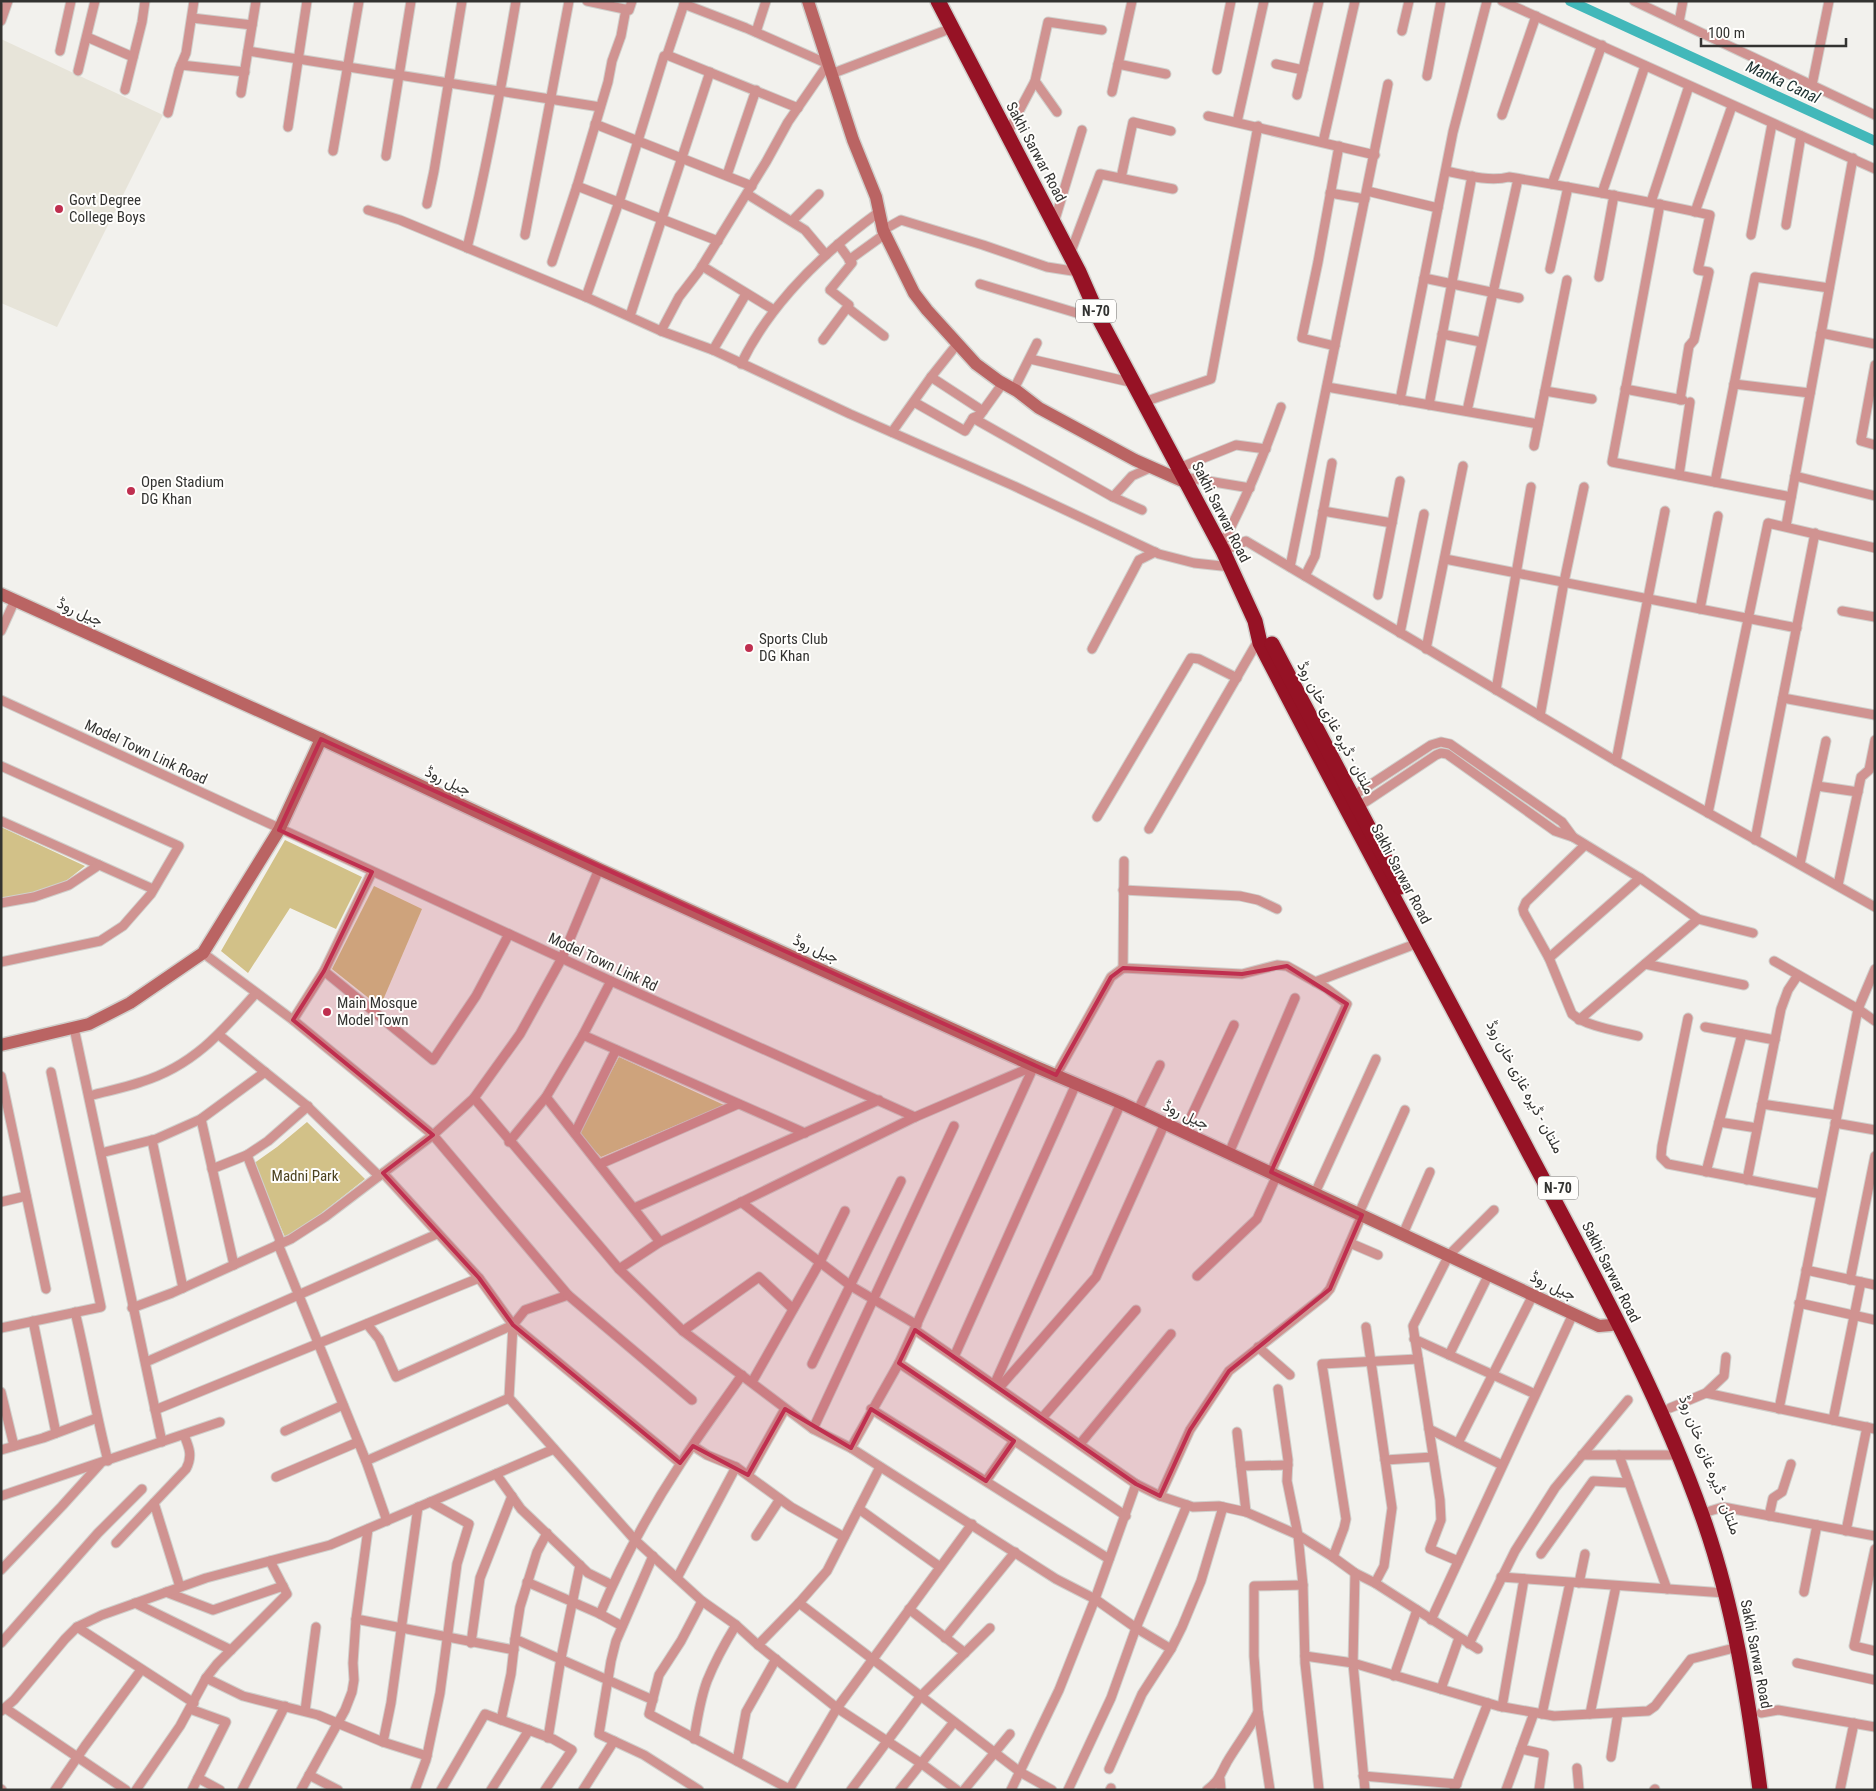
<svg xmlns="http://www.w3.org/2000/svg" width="1876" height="1791" font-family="'Roboto Condensed',Vazirmatn,sans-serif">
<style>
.built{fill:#e7e4d9}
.green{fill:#d2c188}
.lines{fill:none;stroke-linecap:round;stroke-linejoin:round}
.canal{stroke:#42b8ba;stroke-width:10}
.street-casing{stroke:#d0cfcb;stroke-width:11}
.secondary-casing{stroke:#d0cfcb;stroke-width:15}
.highway-casing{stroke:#d0cfcb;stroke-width:18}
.street{stroke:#d09391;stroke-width:9}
.secondary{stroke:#ba6463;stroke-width:12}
.highway{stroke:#961225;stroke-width:15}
.marked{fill:#bf2f4f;fill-opacity:0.2;stroke:#bf2f4f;stroke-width:4;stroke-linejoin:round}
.poi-dot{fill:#bf2f4f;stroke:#fffefc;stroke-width:2}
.labels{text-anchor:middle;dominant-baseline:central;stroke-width:4;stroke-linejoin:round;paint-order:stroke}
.shield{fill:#fffefc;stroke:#70706e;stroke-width:1}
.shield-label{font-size:14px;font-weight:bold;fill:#333331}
.street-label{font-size:15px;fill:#333331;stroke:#fffefc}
.poi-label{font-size:15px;fill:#333331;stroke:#fffefc;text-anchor:start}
.park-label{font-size:15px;fill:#4c421f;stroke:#fffefc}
.water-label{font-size:16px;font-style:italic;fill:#1b2f2f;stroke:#fffefc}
</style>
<rect width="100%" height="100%" fill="#f2f1ed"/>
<polygon class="built" points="1,39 163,115 57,327 1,303"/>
<g class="green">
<polygon points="1,827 85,866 66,881 40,892 1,899"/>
<polygon points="285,840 362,877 336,929 290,908 248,973 221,951"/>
<polygon points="374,886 422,909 380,1007 332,969"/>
<polygon points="619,1057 724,1105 601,1157 578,1133"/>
<polygon points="307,1122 365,1179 303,1228 285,1237 253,1164 277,1147"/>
</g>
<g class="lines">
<polyline class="canal" points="1570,1 1875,141"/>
<defs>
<g id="street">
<polyline points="587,1 629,10 632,1"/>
<polyline points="1502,1 1875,169"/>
<polyline points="1634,1 1875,115"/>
<polyline points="192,18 252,25"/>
<polyline points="1,21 8,1"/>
<polyline points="1679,22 1683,1"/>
<polyline points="1402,31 1409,1"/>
<polyline points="756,32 766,1"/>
<polyline points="87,37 133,57"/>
<polyline points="60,51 71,1"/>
<polyline points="248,51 600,107"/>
<polyline points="667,55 685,1"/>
<polyline points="1118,64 1166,74"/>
<polyline points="1276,64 1303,70"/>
<polyline points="181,65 245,72"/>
<polyline points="1217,70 1231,1"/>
<polyline points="78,71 95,1"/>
<polyline points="831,74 952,28"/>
<polyline points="1427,76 1441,1"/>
<polyline points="1035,81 1057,112"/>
<polyline points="1812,85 1829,1"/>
<polyline points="125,90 142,22 145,1"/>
<polyline points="1112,92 1132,1"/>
<polyline points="241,93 256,1"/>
<polyline points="1297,95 1319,1"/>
<polyline points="168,113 179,70 186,53 194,1"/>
<polyline points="1502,115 1536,16"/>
<polyline points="1208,116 1375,155"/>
<polyline points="1237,122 1264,1"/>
<polyline points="595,124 752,186"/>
<polyline points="288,127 307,1"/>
<polyline points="1007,134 1035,81 1048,22 1102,30"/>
<polyline points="1323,142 1355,1"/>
<polyline points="333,151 359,1"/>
<polyline points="386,156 411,1"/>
<path d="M 1446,171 C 1465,175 1489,182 1509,177 C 1576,188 1643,200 1710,215 L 1698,270 L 1709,272 L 1694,340 L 1689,346 L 1680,400"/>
<polyline points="727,175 756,90"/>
<polyline points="1121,178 1133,122 1171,131"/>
<polyline points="1552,184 1602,45"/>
<polyline points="577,186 718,241"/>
<polyline points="1367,191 1438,208"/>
<polyline points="1330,193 1365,199"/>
<polyline points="1602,193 1645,66"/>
<polyline points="747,194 805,230 826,255"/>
<polyline points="1651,202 1689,86"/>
<polyline points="427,204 434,171 462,1"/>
<polyline points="1660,204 1612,462 1791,497"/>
<polyline points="368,210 400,220 586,297 661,331 713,350 850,414 1014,486 1159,554 1194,563 1231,567"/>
<polyline points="1695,212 1732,106"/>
<polyline points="792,221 819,194"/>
<polyline points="1054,223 1082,130"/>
<polyline points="1786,225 1801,136"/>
<polyline points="883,230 901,220 983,245 1047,267 1079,272"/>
<polyline points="525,235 569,1"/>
<polyline points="1751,235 1772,124"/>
<path d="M 467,248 C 487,166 502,84 516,1"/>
<polyline points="1070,254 1100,174 1173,189"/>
<polyline points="849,260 885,234"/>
<polyline points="552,262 577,186 608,82 612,61 621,36 626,9"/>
<polyline points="702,266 774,310"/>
<polyline points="1550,269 1568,187"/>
<polyline points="1599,277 1614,195"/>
<polyline points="1424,278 1519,298"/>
<polyline points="980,284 1100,320"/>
<polyline points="586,297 621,196 664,56 667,55 798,108"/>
<polyline points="848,308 884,336"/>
<polyline points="630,316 710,72"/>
<polyline points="661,331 679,297 699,271 766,162 788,122 828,64 746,28 684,4"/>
<polyline points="1821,333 1875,344"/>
<polyline points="1442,334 1481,342"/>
<polyline points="823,340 849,305 830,290 852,263 838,244"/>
<polyline points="1335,346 1302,338 1318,262 1339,146"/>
<polyline points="713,350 746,294"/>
<polyline points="1030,359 1134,383"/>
<path d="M 741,364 C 771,302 824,252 879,212"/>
<polyline points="1875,365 1861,441 1875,445"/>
<polyline points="931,377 983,411"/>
<polyline points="1734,384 1810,393"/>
<polyline points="1327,387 1538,424"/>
<polyline points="1014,389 1037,343"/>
<polyline points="1625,389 1683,400"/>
<polyline points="1545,391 1592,399"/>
<polyline points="1400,400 1453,132 1487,1"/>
<polyline points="914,402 965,431 973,418 980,415 1003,383"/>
<polyline points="1144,402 1211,379 1258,126"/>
<polyline points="1429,405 1472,176"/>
<polyline points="1467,411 1518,179"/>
<polyline points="973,418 1113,497 1142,510"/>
<polyline points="892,432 931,377 958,343"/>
<polyline points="1534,446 1567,280"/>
<polyline points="1179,468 1236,445 1266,449"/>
<polyline points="1679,475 1690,402"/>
<polyline points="1795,476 1875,496"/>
<polyline points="1184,477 1250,488"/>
<polyline points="1715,482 1755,277 1829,288"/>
<polyline points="1113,497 1132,476 1152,467"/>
<polyline points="1323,511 1392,523"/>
<polyline points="1786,526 1853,158"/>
<path d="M 1221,546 C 1245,502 1264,455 1281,407"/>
<polyline points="1223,551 1246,541 1616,761 1875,907"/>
<polyline points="1445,559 1797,628"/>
<polyline points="1290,567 1388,84"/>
<polyline points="1305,576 1315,556 1332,463"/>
<polyline points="1378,595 1400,481"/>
<polyline points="1700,609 1718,516"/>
<polyline points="1842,611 1875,617"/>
<polyline points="1,631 15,600"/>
<polyline points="1400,633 1424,514"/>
<polyline points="1092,649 1139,560 1155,552"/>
<polyline points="1426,649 1463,466"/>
<polyline points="1496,690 1531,487"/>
<polyline points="1783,698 1875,715"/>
<polyline points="1,700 611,981 915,1117"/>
<polyline points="1540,716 1564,582 1584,487"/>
<polyline points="1616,761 1665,511"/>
<polyline points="1,766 179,846 151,894 123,926 100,941 1,962"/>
<polyline points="1817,786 1858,792"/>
<polyline points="1353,796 1431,745 1441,742 1450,744 1562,822 1573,837"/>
<polyline points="1358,807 1436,755 1441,753 1447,754 1555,831 1573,837 1640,878 1698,919 1753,933"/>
<polyline points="1708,813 1768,523 1875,548"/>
<polyline points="1097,817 1191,658 1199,659 1237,678"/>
<polyline points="1,821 153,889"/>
<polyline points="1149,829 1259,639"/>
<polyline points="1755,840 1815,533"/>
<path d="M 1585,845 L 1526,902 L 1523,909 L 1524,913 L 1549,958 L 1572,1014 C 1587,1027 1619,1031 1638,1036"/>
<polyline points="1800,864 1826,741"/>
<polyline points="1838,885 1861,777 1869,770 1875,740"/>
<polyline points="1123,890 1240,896 1258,900 1277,909"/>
<polyline points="1,903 34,897 69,885 99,865"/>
<polyline points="203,953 293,1020 433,1135 568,1295 525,1310 513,1325 509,1398 635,1540 702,1601 736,1625 758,1645 837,1708 922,1764 957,1790"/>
<polyline points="1549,958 1640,878"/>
<polyline points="1774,961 1858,1009 1875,1021"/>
<polyline points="1645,964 1744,985"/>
<polyline points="1123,968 1124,861"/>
<polyline points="324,971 433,1060 476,996 509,934"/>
<polyline points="1315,982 1418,943"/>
<polyline points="1688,1018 1662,1146 1661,1157 1668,1164 1821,1194"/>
<polyline points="293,1020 324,971 372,872"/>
<polyline points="1579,1020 1698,919"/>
<polyline points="1705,1027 1775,1040"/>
<polyline points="74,1028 162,1442"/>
<polyline points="219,1035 306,1105 379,1176"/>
<polyline points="583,1035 805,1133"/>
<polyline points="1056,1075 1111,977 1123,968 1242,974 1277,965 1287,966 1326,988 1347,1004 1271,1172"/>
<polyline points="1,1076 46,1289"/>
<path d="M 89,1096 C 106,1091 124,1088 141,1082 C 193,1066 222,1032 256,993"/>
<polyline points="546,1097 660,1242"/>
<polyline points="474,1098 619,1269 660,1242 915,1117 1034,1066"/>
<polyline points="1121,1103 994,1385 1136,1484 1160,1496 1193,1507 1219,1506 1246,1512 1298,1535 1333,1557 1355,1573 1375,1583 1478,1649"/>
<polyline points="1762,1104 1836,1115"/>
<polyline points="1138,1110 1160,1065"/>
<polyline points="201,1119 234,1265"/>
<polyline points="1719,1122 1757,1128"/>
<polyline points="1835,1123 1875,1130"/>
<polyline points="1184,1132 1234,1025"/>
<polyline points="575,1133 616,1050"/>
<polyline points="152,1140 183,1288"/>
<polyline points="509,1142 546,1097 583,1035 611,981"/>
<polyline points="101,1153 156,1139 201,1119 265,1072"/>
<polyline points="1229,1153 1295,998"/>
<polyline points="247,1155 281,1243"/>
<polyline points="600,1164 738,1104"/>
<polyline points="212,1169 247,1155 268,1141 308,1106"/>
<polyline points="1706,1172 1742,1034"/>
<polyline points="383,1173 479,1278 513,1325 680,1463"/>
<polyline points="1747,1180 1781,1009 1788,990 1798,975"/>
<polyline points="1315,1193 1376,1059"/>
<polyline points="1,1202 26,1196"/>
<polyline points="741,1202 851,1286 917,1325"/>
<polyline points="634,1208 879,1100"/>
<polyline points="1359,1213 1405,1110"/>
<polyline points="1403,1234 1430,1172"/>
<polyline points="1350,1243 1378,1255"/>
<polyline points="278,1244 366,1461 387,1521"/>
<polyline points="619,1269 683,1331 813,1429 851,1448 1056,1579 1095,1599 1136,1628 1171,1649"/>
<polyline points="1806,1270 1875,1285"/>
<polyline points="1197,1276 1257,1219 1277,1175"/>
<polyline points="1850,1280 1875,1156"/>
<polyline points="568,1295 692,1400"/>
<polyline points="1799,1303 1875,1320"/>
<polyline points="132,1308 172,1293 291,1239 325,1217 383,1173 433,1135 474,1098 520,1034 562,958 599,869"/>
<path d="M 75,1312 C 87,1361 95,1411 108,1461"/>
<polyline points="33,1321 56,1433"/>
<polyline points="367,1324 379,1339 396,1377 513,1325"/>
<polyline points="1366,1327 1392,1508 1384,1566 1375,1583"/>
<polyline points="1,1328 101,1307 51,1072"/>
<polyline points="915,1330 994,1385"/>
<polyline points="683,1331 759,1277 793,1309"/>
<polyline points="1414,1339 1535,1394"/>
<polyline points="1258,1347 1290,1375"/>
<polyline points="1449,1355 1489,1274"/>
<polyline points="954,1357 1076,1084"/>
<polyline points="146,1362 437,1234"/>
<polyline points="899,1363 1126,1516"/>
<polyline points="812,1364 901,1181"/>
<polyline points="752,1382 820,1262 845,1211"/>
<polyline points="999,1388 1096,1277 1165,1123"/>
<polyline points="1278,1389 1288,1460 1287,1481 1298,1535 1303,1585 1305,1663 1319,1790"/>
<polyline points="1,1392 14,1446"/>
<polyline points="1706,1393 1875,1429"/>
<polyline points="1670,1408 1706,1393 1724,1376 1726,1357"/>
<polyline points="871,1409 1109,1559"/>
<polyline points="1779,1409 1858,1009 1875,969"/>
<polyline points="155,1410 479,1278"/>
<polyline points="1042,1418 1136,1310"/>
<polyline points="1833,1420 1861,1282"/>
<polyline points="813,1429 954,1126"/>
<polyline points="1429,1429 1502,1465"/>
<polyline points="285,1431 343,1405"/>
<polyline points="1237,1432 1246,1512"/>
<polyline points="1458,1443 1533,1295"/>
<polyline points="1080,1444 1171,1334"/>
<polyline points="693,1446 707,1455 736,1467 791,1507 844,1537"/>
<polyline points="851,1448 899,1363 1034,1066"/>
<polyline points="1,1450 43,1438 97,1418"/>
<polyline points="1582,1455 1679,1455"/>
<polyline points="1619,1455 1667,1589"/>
<polyline points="1385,1460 1433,1457"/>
<polyline points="366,1461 509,1398"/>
<polyline points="1241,1466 1288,1465"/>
<polyline points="496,1474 521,1509 588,1573 612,1585"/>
<polyline points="748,1475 785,1409"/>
<polyline points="276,1477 358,1442"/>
<polyline points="986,1481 1014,1441"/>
<polyline points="1,1496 220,1422"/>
<polyline points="1160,1496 1190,1430 1229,1371 1324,1296 1330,1289 1362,1215"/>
<polyline points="154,1503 180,1587"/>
<polyline points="859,1509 940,1567"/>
<polyline points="1710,1511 1723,1507 1875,1536"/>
<polyline points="1769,1516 1773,1498 1782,1492 1791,1464"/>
<polyline points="1846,1531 1867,1427"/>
<polyline points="756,1536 780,1499"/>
<path d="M 116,1543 L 186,1469 C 193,1456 189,1447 184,1435"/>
<polyline points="1875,1549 1854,1646 1875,1651"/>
<polyline points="1541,1554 1593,1481 1629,1483"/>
<polyline points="653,1556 616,1641 611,1661 599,1734 644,1755 699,1790"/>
<polyline points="1333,1557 1344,1528 1346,1519 1322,1364 1418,1359"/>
<polyline points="1458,1561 1430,1549 1441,1520 1440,1500 1413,1326 1449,1255 1494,1210"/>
<polyline points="1,1570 62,1506 100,1464"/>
<polyline points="1355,1573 1353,1663 1365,1790"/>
<polyline points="1501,1577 1725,1593"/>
<polyline points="677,1578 736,1467"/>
<polyline points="527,1582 600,1614 622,1626"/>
<polyline points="1579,1583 1585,1554"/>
<polyline points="166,1592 213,1610 283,1586"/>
<polyline points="1804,1592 1817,1525"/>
<polyline points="702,1601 681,1641 659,1675 649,1714 791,1790"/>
<polyline points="135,1603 231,1650"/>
<polyline points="799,1603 1020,1772 1052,1790"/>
<polyline points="909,1609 965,1653"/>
<path d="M 600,1614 C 622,1562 650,1510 681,1463 C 700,1433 722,1404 742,1375"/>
<polyline points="356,1619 514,1650"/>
<polyline points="1431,1620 1573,1314"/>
<polyline points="77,1627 194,1703"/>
<polyline points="945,1638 1015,1552"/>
<polyline points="515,1639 653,1700"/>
<polyline points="1,1643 98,1533 142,1489"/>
<polyline points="471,1643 480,1578 512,1496"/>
<polyline points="1469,1644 1515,1551 1555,1488 1628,1400"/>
<polyline points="758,1645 799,1603 827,1571 880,1467"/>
<polyline points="1305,1656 1353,1663 1498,1706 1554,1716 1648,1711 1655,1706 1691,1659 1738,1647"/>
<polyline points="1797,1663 1875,1680"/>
<polyline points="1394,1676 1417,1610"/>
<polyline points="206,1678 243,1696 318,1715 383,1742 427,1756"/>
<polyline points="1441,1689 1459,1638"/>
<polyline points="1502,1707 1524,1579"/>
<polyline points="5,1708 126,1790"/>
<polyline points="190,1709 226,1722 192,1790"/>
<polyline points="1,1711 14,1700 65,1639 77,1627 102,1615 206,1578 330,1545 554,1449"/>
<polyline points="305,1711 316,1627"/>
<polyline points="1761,1713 1778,1710 1875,1727"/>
<polyline points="1542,1714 1570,1583"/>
<polyline points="1590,1714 1616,1586"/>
<polyline points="501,1720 511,1674 515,1639 520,1607 537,1552 547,1533"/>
<polyline points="548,1738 561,1658 580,1565"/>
<path d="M 694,1739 C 697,1720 700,1700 707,1681 C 715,1661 725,1643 736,1625"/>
<polyline points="383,1742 391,1703 418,1507"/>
<polyline points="1521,1749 1544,1754 1539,1790"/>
<polyline points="1611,1757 1618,1713"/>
<polyline points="737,1761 746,1712 776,1659"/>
<polyline points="1577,1768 1579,1790"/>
<polyline points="1109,1769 1142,1694 1171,1649 1182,1627 1201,1581 1223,1507"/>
<polyline points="309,1775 338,1790"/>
<polyline points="1363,1776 1457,1784"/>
<polyline points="198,1778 220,1790"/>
<polyline points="1220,1779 1221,1790"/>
<polyline points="1,1789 2,1790"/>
<polyline points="55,1790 85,1746 141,1670"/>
<polyline points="136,1790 180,1726 206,1678 217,1664 287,1594 270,1561"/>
<polyline points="242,1790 285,1706"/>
<polyline points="301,1790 345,1710 352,1692 354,1680 353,1663 356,1619 368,1529"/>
<polyline points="415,1790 426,1760 440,1693 457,1564 469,1524 430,1502"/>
<polyline points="441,1790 485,1714 553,1739 572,1750 545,1790"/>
<polyline points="491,1790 529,1730"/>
<polyline points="583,1790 614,1741"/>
<polyline points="789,1790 837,1708 972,1524"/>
<polyline points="851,1790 920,1697 990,1628"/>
<polyline points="900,1790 954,1722"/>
<polyline points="964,1790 1010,1734"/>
<polyline points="1011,1790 1059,1690 1095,1599 1136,1484"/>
<polyline points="1068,1790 1111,1698 1136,1628 1187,1505"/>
<polyline points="1110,1790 1111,1788"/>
<path d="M 1207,1790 C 1219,1781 1220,1775 1227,1762 C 1237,1745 1249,1730 1258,1712"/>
<polyline points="1270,1790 1258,1711 1254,1656 1254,1586 1303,1585"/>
<polyline points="1454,1790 1488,1703"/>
<polyline points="1506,1790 1534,1713"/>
<polyline points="1654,1790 1655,1789"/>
<polyline points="1840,1790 1854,1723"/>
</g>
<g id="secondary">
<polyline points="808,1 853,140 876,197 883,230 914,293 927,310 976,364 999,381 1017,391 1039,408 1135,460 1187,483"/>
<polyline points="1,594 321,739 599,869 1034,1066 1121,1103 1599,1326 1611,1325 1618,1321"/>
<polyline points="1,1045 89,1024 130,1003 203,953 279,830 321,739"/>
</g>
<g id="highway">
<path d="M 938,1 L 1079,272 L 1100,320 L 1223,551 L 1255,621 L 1260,643 C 1348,814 1440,983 1529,1153 C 1592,1272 1658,1390 1703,1518 C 1734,1606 1748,1698 1760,1790"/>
<polyline points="1272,644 1400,887"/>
</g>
</defs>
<use href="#street" class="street-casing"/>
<use href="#secondary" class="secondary-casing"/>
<use href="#highway" class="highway-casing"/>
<use href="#street" class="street"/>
<use href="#secondary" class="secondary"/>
<use href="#highway" class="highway"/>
</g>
<path class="marked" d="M 321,739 L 1056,1075 L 1111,977 L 1123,968 L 1242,974 L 1287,966 L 1347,1004 L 1271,1172 L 1362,1215 L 1330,1289 L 1229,1371 L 1190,1430 L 1160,1496 L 1136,1484 L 915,1330 L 899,1363 L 1014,1441 L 986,1481 L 871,1409 L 851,1448 L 785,1409 L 748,1475 L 693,1446 L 680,1463 L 513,1325 L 479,1278 L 383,1173 L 433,1135 L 293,1020 L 324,971 L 372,872 L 279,830 Z"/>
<g class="poi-dot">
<circle cx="59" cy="209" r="5"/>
<circle cx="131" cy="491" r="5"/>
<circle cx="749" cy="648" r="5"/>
<circle cx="327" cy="1012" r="5"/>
</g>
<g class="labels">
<g class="shield">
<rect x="1076" y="299.5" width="40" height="23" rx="4"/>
<rect x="1538" y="1176.5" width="40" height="23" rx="4"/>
</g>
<g class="shield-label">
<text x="1096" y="311">N-70</text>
<text x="1558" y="1188">N-70</text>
</g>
<g class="street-label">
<text transform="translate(1036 152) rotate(62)">Sakhi Sarwar Road</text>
<text transform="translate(1221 512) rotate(63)">Sakhi Sarwar Road</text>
<text transform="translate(80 612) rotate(24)">جیل روڈ</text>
<text transform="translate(1336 728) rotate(62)">ملتان - ڈیرہ غازی خان روڈ</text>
<text transform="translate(146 752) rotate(25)">Model Town Link Road</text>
<text transform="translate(448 781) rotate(25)">جیل روڈ</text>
<text transform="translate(1401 874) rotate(62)">Sakhi Sarwar Road</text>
<text transform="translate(816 949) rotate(24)">جیل روڈ</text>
<text transform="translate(603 962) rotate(25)">Model Town Link Rd</text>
<text transform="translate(1525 1087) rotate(62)">ملتان - ڈیرہ غازی خان روڈ</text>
<text transform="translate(1186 1115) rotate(25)">جیل روڈ</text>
<text transform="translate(1611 1272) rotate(63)">Sakhi Sarwar Road</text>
<text transform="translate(1553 1286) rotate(25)">جیل روڈ</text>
<text transform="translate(1710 1465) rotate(69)">ملتان - ڈیرہ غازی خان روڈ</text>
<text transform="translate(1756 1654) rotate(79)">Sakhi Sarwar Road</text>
</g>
<g class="poi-label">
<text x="69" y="200">Govt Degree<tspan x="69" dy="17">College Boys</tspan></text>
<text x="141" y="482">Open Stadium<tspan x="141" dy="17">DG Khan</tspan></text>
<text x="759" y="639">Sports Club<tspan x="759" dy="17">DG Khan</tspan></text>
<text x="337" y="1003">Main Mosque<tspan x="337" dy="17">Model Town</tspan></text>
</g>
<g class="park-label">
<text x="305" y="1176">Madni Park</text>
</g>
<g class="water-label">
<text transform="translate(1783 82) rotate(25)">Manka Canal</text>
</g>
</g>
<rect width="1876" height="1791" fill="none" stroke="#333331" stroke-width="5"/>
<path d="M1701 38v8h145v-8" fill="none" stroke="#333331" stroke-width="2.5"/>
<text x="1708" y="38" font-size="15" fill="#333331" stroke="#fffefc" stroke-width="4" paint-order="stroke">100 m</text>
</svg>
